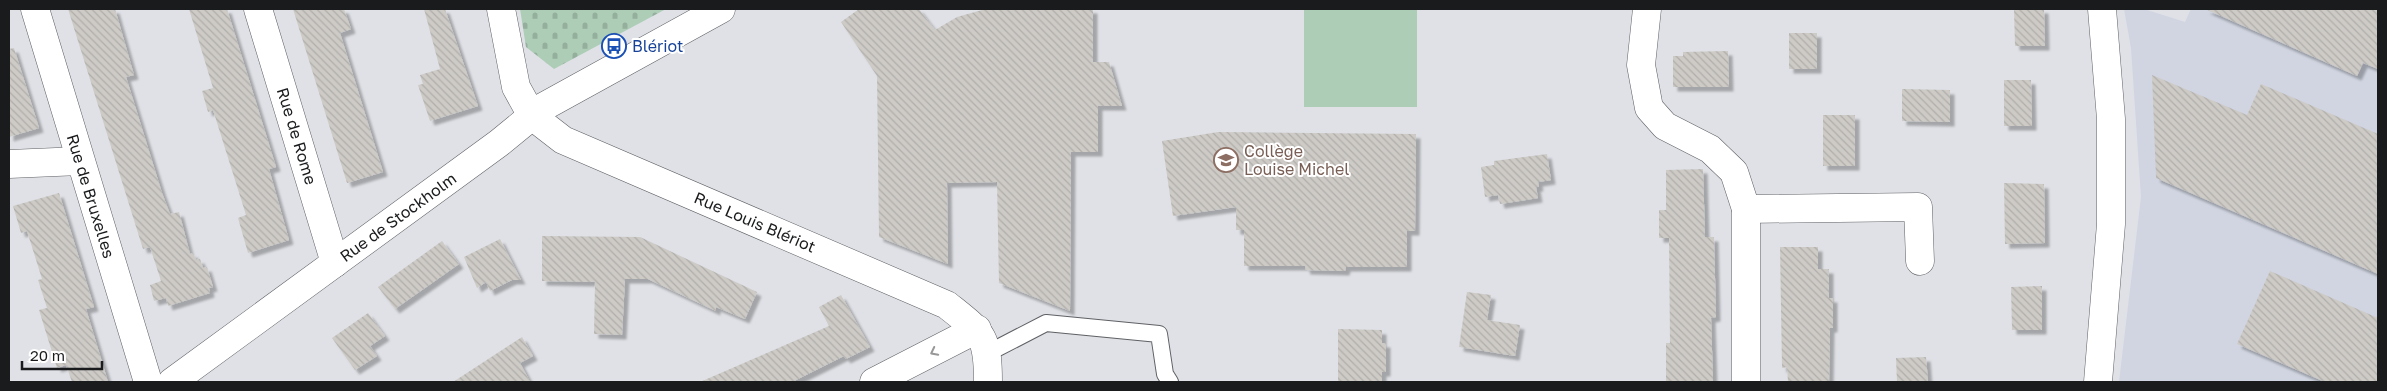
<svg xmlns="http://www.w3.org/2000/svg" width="2387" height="391" font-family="'Golos Text',sans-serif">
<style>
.built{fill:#d0d5e1}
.grass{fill:#adcdb6}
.cemetery{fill:url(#cemetery-stones)}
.building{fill:url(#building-back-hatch);filter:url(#shadow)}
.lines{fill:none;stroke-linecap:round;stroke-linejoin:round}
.lane-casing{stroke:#5e6064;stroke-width:18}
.street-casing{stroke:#5e6064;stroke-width:29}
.secondary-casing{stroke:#5e6064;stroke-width:29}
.lane{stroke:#fff;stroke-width:16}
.street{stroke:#fff;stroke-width:28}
.secondary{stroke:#fff;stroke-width:28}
.oneway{stroke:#989899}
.labels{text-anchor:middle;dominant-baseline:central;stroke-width:4;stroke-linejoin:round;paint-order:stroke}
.transit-label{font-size:16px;fill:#164399;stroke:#fff;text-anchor:start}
.street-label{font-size:16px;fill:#1a1b1d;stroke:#fff}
.education-label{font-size:16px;fill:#785e54;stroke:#fff;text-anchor:start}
</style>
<defs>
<pattern id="cemetery-stones" width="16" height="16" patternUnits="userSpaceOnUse" patternTransform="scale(1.25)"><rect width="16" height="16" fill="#adcdb6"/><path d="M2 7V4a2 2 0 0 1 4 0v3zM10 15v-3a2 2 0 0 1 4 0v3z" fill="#94af9c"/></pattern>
<pattern id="building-back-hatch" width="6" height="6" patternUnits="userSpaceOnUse" patternTransform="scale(1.25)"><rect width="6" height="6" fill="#cecbc7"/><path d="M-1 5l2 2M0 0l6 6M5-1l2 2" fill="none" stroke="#b0aeaa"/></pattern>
<filter id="shadow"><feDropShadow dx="4.5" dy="4.5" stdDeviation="1" flood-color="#0004"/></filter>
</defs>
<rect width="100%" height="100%" fill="#dfe1e6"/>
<polygon class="built" points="2124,9 2144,9 2185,22 2191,9 2378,9 2378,382 2119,382 2141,197 2131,48"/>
<rect class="grass" x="1304" y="9" width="113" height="98"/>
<polygon class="cemetery" points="520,9 666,9 554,69 526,47"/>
<g class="building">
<polygon points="68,9 115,9 134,75 126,77 162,193 170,214 179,212 190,254 193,253 196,260 200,259 203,268 207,267 213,287 209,288 210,293 168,306 166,298 154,301 150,285 161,281 150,247 143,249"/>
<polygon points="189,9 227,9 276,167 269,169 289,240 248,253 238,218 246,215 213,110 208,112 202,91 213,88"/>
<polygon points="293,9 344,9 351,29 340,33 383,172 347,183"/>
<polygon points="424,9 445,9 478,106 430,121 418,85 423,84 420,75 440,69"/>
<polygon points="859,9 919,9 935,30 957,17 982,10 1093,9 1093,62 1109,62 1122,106 1098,106 1098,152 1071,152 1070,311 999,283 997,182 947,183 948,264 879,237 877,76 841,22"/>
<polygon points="2014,9 2044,9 2045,46 2015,46"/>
<polygon points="2205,9 2378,9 2378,69 2363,63 2357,76"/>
<rect x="1789" y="33" width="28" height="36"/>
<polygon points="14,48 39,128 9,137 9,49"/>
<polygon points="1728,51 1729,87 1673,87 1673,56 1683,56 1683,52"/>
<polygon points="2152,75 2247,115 2261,84 2378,134 2378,274 2156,178"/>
<polygon points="2004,80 2031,80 2032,126 2004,126"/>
<polygon points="1902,89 1950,90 1950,122 1902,121"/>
<rect x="1823" y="115" width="32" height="51"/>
<polygon points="1218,132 1416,134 1415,231 1407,231 1407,267 1346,267 1345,271 1306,270 1305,266 1244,266 1244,230 1236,230 1236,207 1173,216 1162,141"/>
<polygon points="1547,154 1551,180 1538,182 1539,187 1536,187 1538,198 1500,204 1498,195 1485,197 1481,167 1494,165 1494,161"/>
<polygon points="1703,169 1705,237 1714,237 1716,317 1711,318 1713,382 1666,382 1666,343 1670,343 1669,238 1659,238 1659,210 1666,210 1666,170"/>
<polygon points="2004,183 2044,184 2045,243 2005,244"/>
<polygon points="59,193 94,307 86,309 108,382 72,382 66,365 57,368 39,310 47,308 38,280 42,279 27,231 21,233 13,206"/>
<polygon points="542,236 640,237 757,292 745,319 716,307 716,311 648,279 625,279 622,335 594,334 595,282 542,281"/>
<polygon points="500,239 521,280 512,280 490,291 486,282 477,288 464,257"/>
<polygon points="442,241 459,264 395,309 378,287"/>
<polygon points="1780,247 1818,247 1818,269 1829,269 1829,298 1833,298 1833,328 1830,328 1829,382 1788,382 1787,367 1782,368"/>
<polygon points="2270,271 2378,318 2378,382 2325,382 2237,344"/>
<polygon points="2042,286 2042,330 2012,330 2011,287"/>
<polygon points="1467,292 1491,295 1487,320 1520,325 1515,356 1459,347"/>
<polygon points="841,295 870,347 846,359 844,356 792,382 700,382 829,326 819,307"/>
<polygon points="368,313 385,336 370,346 377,356 355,370 332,338"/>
<polygon points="1338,329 1382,330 1382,343 1386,343 1386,372 1382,372 1382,382 1338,382"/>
<polygon points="522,337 533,356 520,363 530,382 453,382"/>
<polygon points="1926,357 1928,382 1897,382 1896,358"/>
</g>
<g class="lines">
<defs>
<polyline id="lane" points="988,353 1046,323 1159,334 1165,374 1170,382"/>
<g id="street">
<polyline points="35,9 148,382"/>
<polyline points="258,9 335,263"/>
<path d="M 501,9 L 516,87 L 532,116 L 563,140 L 947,305 C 982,333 988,335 988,382"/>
<polyline points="1647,9 1641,65 1649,108 1665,126 1710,149 1734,172 1746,209 1746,382"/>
<polyline points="9,164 80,161"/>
<polyline points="1746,209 1918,207 1920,261"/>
<polyline points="874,382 977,329"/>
</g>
<g id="secondary">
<polyline points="172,382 499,143 543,107 721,9"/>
<polyline points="2098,382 2111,224 2111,119 2102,9"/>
</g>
</defs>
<use href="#lane" class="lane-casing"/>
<use href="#street" class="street-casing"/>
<use href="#secondary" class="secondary-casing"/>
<use href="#lane" class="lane"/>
<use href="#street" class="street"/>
<use href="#secondary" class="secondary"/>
</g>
<defs><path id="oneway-chevron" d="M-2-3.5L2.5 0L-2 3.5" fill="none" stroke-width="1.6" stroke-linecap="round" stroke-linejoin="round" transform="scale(1.25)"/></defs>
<use class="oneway" href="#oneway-chevron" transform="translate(934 352) rotate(153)"/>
<defs>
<symbol id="bus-ring" viewBox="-11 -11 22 22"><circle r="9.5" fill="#fff" stroke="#1a4fb4" stroke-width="1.5"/><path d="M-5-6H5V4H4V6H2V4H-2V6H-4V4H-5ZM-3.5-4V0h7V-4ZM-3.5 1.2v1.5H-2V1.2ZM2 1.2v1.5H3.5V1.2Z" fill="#1a4fb4"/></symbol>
<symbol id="school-ring" viewBox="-11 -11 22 22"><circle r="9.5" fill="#fff" stroke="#8d6e63" stroke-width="1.5"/><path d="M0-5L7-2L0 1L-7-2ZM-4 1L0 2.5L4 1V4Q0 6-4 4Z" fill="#8d6e63"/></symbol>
</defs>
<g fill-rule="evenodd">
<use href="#bus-ring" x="600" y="32" width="28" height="28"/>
<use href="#school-ring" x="1212" y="146" width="28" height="28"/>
</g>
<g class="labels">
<g class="transit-label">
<text x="632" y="46">Blériot</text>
</g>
<g class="street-label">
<text transform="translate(297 136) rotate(73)">Rue de Rome</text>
<text transform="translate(91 196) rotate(73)">Rue de Bruxelles</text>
<text transform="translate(398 217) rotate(-36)">Rue de Stockholm</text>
<text transform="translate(755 222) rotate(23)">Rue Louis Blériot</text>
</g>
<g class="education-label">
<text x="1244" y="151">Collège<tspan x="1244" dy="18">Louise Michel</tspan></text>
</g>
</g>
<rect width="2387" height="391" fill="none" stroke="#1a1b1d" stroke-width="20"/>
<path d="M22 361v8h80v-8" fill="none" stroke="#1a1b1d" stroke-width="2.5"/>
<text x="30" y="361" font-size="15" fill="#1a1b1d" stroke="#ffffff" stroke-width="4" paint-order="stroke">20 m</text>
</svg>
